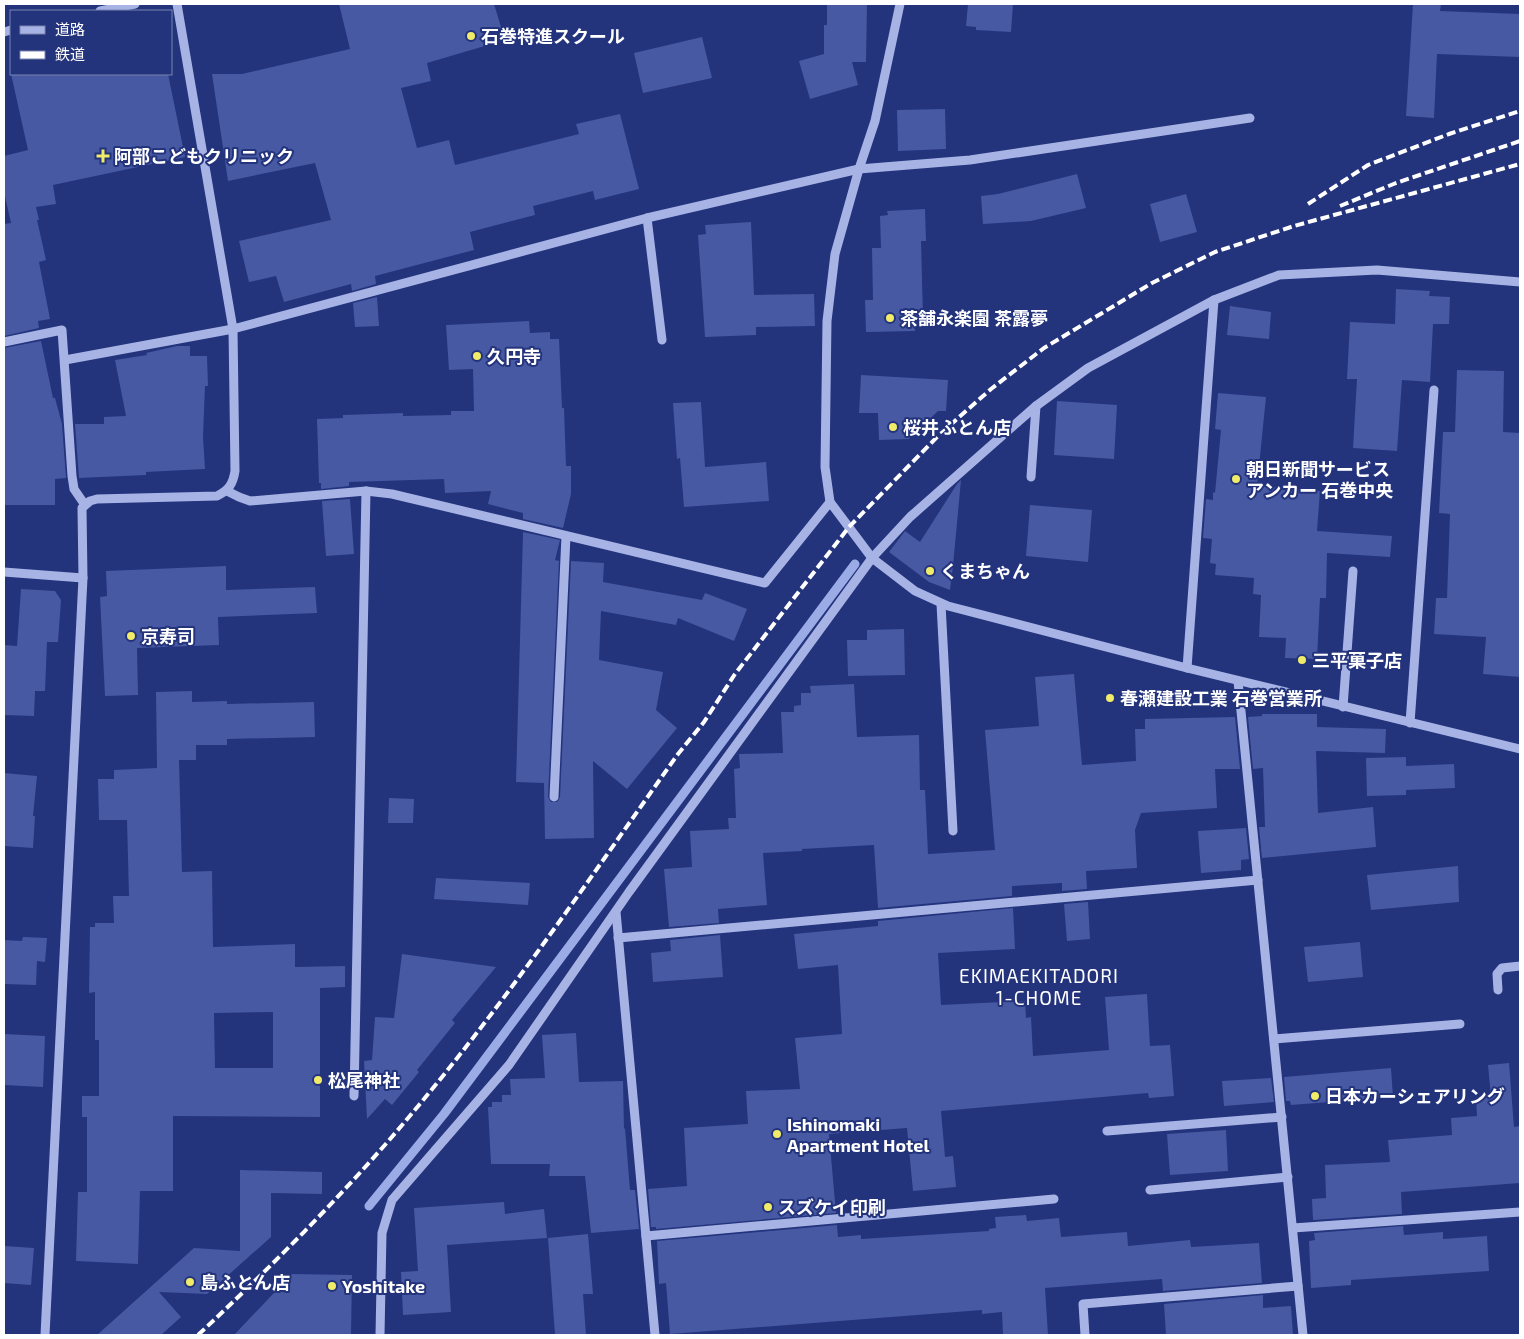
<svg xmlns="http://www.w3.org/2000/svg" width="1524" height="1339" font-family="'Exo 2','Noto Sans JP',sans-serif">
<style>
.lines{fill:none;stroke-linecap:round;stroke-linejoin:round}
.stream{stroke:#9babe6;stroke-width:9}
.building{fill:#4759a3;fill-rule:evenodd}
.minor{stroke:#a7b3e5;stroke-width:9}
.rail{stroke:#fff;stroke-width:4;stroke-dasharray:9 4;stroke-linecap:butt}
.poi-dot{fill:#f0ec6a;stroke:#23337c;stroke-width:2}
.labels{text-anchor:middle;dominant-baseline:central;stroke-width:4;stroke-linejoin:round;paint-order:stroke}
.poi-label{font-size:18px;font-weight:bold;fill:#fff;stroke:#23337c;text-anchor:start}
.neighbourhood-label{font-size:19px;letter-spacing:1px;fill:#fff;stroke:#23337c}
</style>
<rect width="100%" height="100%" fill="#23337c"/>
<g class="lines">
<polyline class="stream" points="369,1206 444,1114 855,564"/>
</g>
<g class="building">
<polygon points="339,4 494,4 505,40 427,63 431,81 401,88 417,148 449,140 455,165 579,134 576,124 620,114 639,189 595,200 593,191 533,206 535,215 470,232 474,250 375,276 376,284 352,291 351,284 284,302 276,276 249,282 239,241 331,220 315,163 228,181 212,74 242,74 350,49"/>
<polygon points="827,4 867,4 866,62 852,62 858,85 810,99 799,61 824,54 824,25 827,25"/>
<polygon points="968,4 1013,4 1011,32 976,30 976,27 966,26"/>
<polygon points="1413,4 1441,4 1440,11 1520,14 1520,57 1437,54 1434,118 1406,116"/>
<polygon points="702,37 712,78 643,93 634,53"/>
<polygon points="11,74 168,74 185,157 53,185 56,204 36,207 39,220 37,220 46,260 39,262 50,319 38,321 39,328 4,336 4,224 11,223 4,192 4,156 28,150"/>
<polygon points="945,109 946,149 898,151 897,110"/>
<polygon points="1077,174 1086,208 1031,221 983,224 981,196 998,194"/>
<polygon points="1186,194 1197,232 1160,242 1150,204"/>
<polygon points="925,209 926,241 921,241 923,317 914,318 915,331 866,332 865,300 873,300 872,248 881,248 880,216 888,215 887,211"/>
<polygon points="751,222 754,295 814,294 815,326 756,327 756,335 705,337 698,235 706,234 705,225"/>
<polygon points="1396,289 1430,291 1429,296 1450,297 1449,324 1433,324 1430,382 1402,380 1397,451 1353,448 1357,379 1347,379 1350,322 1395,324"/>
<polygon points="377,297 379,326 355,327 353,303"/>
<polygon points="1230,306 1271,312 1269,339 1227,335"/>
<polygon points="529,321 530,333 550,332 550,339 559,339 562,408 564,408 566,466 571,466 571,494 563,528 523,519 523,513 488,504 491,491 445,493 444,479 349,482 349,486 321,489 321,483 319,483 317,419 343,418 343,415 403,413 403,416 451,415 451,411 474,411 473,369 449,370 446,325"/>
<polygon points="41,341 53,398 55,398 62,424 66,478 55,479 55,505 4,505 4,348"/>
<polygon points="177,346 190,346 190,356 207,356 208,386 205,386 203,437 205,469 146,472 146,475 79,478 75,424 104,424 104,417 126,416 115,360 147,355 146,353"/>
<polygon points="1457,370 1504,371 1503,432 1520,433 1520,677 1483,674 1486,637 1434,634 1436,598 1447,598 1450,514 1439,513 1443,432 1455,432"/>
<polygon points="861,375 948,380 946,411 938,411 909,439 879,440 878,413 859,413"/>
<polygon points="1218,393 1266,397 1257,486 1320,491 1317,531 1392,536 1390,557 1327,553 1326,598 1320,598 1317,659 1285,658 1286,638 1259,637 1261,595 1253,594 1254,578 1215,575 1216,564 1210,563 1212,539 1203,538 1206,499 1213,500 1213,492 1215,493 1221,430 1215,429"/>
<polygon points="1057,401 1117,405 1114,459 1054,455"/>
<polygon points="701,402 705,467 766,462 769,501 684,507 680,458 677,459 673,403"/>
<polygon points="961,480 953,566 950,590 929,582 889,552 905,531 920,542 957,484"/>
<polygon points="350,499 354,554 326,556 322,501"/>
<polygon points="1030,505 1092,510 1088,562 1026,556"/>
<polygon points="523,532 560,540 555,560 559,561 548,797 551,802 557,802 560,797 571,561 604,563 603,582 702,600 705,593 747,609 734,641 678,618 676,625 601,611 599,660 663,672 656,710 677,728 627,789 593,761 594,838 545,839 544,783 516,782"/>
<polygon points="226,566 226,590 315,587 317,613 218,617 219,645 137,648 138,695 105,696 100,597 107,596 106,571"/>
<polygon points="21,589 55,591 61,600 58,642 47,642 45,691 35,691 34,716 4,715 4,645 17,646"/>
<polygon points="904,629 905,675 848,676 847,640 867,640 867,630"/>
<polygon points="1074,674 1082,765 1136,761 1135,729 1145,729 1145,719 1235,717 1240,769 1215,769 1217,808 1141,813 1135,830 1137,868 1086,871 1087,889 1062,891 1062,883 1012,886 1012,896 878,908 874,845 802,849 802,851 763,853 767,905 718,909 719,923 669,927 664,869 692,867 690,831 729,829 728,818 736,818 734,769 740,768 739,754 783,753 781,712 794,712 794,706 801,705 801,693 811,693 810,686 854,684 857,737 919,735 920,790 925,790 928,854 995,850 985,730 1039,726 1035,677"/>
<path d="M 192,691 L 192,702 L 227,701 L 227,704 L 314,702 L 315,737 L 227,739 L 227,745 L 196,745 L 196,760 L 179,760 L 182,872 L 212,871 L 213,947 L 295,944 L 295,967 L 345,966 L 345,987 L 320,988 L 320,1117 L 173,1116 L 173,1191 L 140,1191 L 138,1264 L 76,1261 L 78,1192 L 87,1192 L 87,1117 L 82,1117 L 82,1096 L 99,1096 L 99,1040 L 95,1040 L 95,992 L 89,993 L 90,927 L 95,927 L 95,923 L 114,923 L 113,896 L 129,896 L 127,820 L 99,820 L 98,779 L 114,779 L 114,770 L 157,768 L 156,692 ZM 273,1012 L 273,1068 L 215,1068 L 214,1013 Z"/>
<polygon points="1262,714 1317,714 1317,727 1386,729 1385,753 1316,751 1318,813 1373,807 1376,847 1262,858 1259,827 1265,827 1263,768 1253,769 1248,717 1262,716"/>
<polygon points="1406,757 1406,766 1454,764 1455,788 1406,790 1406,795 1367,796 1366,758"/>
<polygon points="4,773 37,776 33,816 35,816 33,848 4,846"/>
<polygon points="389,798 414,799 413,823 388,823"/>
<polygon points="1246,828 1249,859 1241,860 1241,870 1201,873 1198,831"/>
<polygon points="1458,866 1459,902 1371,910 1367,875"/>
<polygon points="436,878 530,883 528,905 434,899"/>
<polygon points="1088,902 1090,939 1067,941 1064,904"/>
<polygon points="1013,908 1015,949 938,953 941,1005 1025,1001 1026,1018 1031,1017 1033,1056 1109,1050 1105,997 1147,994 1150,1046 1170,1045 1174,1096 1149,1098 1148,1093 941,1111 945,1157 953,1156 956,1187 913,1191 907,1128 829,1134 836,1213 656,1229 656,1227 651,1227 648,1189 687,1186 684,1128 748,1124 746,1091 800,1089 795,1038 842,1034 838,965 798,969 794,934 878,926 878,921"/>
<polygon points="720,935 723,977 653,982 651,953 671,951 670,940"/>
<polygon points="23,937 47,938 45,962 37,961 36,985 4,984 4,940 22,941"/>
<polygon points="1360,942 1363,977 1308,982 1304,947"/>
<polygon points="402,954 496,967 452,1020 455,1023 417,1070 419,1072 392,1105 385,1099 367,1119 364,1061 372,1060 375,1017 394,1018"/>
<polygon points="576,1033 579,1082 623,1081 624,1129 625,1128 630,1190 635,1190 639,1229 591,1233 585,1176 549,1176 550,1164 491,1164 488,1107 492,1107 492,1102 502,1102 502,1095 511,1095 510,1079 545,1078 542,1035"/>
<polygon points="4,1034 45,1036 43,1087 4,1085"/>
<polygon points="1509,1063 1514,1127 1520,1126 1520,1183 1401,1192 1402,1214 1313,1220 1312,1199 1326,1198 1325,1165 1390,1162 1388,1140 1452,1135 1451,1118 1477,1116 1476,1098 1491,1097 1488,1065"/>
<polygon points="1391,1068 1393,1097 1291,1105 1290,1101 1286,1101 1284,1077"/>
<polygon points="1271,1078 1274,1102 1224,1106 1222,1081"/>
<polygon points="1226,1130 1228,1171 1170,1175 1167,1134"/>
<polygon points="240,1170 322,1172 322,1194 271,1193 271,1237 207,1294 159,1292 181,1317 161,1335 97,1335 194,1248 240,1251"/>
<polygon points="504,1202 505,1214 544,1209 547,1238 447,1245 451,1312 403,1315 401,1272 418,1271 414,1208"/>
<polygon points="1026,1215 1027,1221 1059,1218 1061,1237 1127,1232 1128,1246 1190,1240 1191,1247 1259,1243 1262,1283 1163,1291 1162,1279 1045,1288 1048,1335 1003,1335 1002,1312 982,1314 982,1310 670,1334 666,1283 659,1284 657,1241 837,1225 838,1237 861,1235 861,1239 989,1231 989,1229 996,1228 995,1217"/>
<polygon points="1403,1226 1404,1235 1443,1232 1443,1239 1487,1236 1489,1271 1351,1280 1351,1285 1311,1288 1309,1241 1315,1240 1314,1233"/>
<polygon points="588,1234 593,1294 583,1294 586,1335 555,1335 548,1238"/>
<polygon points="4,1246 34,1248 31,1285 4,1283"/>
<polygon points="292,1274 352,1275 351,1335 234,1335"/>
<polygon points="1263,1295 1263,1308 1291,1306 1293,1335 1166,1335 1164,1304"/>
</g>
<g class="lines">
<g class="minor">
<polyline points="900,4 875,121 859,169 835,254 827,321 825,467 830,502 872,558 915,591 948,606 1187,668 1520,749"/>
<polyline points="100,11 135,4"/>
<polyline points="4,32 11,30"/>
<polyline points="647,218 662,340"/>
<polyline points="4,342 62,330 72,476 74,489 85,505"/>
<polyline points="65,360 233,329 647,218 859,169 970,160 1250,118"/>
<polyline points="1031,477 1036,406"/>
<polyline points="227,491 239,497 250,501 366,491 392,494 765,583 830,502"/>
<polyline points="4,572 83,578"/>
<polyline points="941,604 953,831"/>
<polyline points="1187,668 1214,300"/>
<polyline points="1238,681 1303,1335"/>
<polyline points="1343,707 1353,571"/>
<polyline points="1410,723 1434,390"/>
<polyline points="554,797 566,536"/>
<polyline points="616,912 655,1335"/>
<polyline points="618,938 1258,880"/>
<polyline points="1498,990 1497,974 1502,968 1520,966"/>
<polyline points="1274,1039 1460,1024"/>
<polyline points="354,1096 366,491"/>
<polyline points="1107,1131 1282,1117"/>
<polyline points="1150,1190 1288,1177"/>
<polyline points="1293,1228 1520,1212"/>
<polyline points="646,1236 1054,1199"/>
<path d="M 45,1335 L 83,578 L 82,508 L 90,501 L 97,499 L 217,496 C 229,490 233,484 235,471 L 233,329 L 177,4"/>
<polyline points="380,1335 382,1233 392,1200 509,1065 629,892 872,558 910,517 1036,406 1088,368 1214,300 1279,275 1377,270 1520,282"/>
<polyline points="1085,1335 1083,1304 1298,1286"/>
</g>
<g class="rail">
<polyline points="1308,204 1368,165 1449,134 1520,111"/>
<polyline points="1340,206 1396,183 1520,141"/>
<path d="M 198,1335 C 274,1264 347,1191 414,1111 C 509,998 592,875 678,754 L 704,722 L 735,674 L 849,527 L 940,434 L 991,389 L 1044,348 L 1152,283 L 1215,252 L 1294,226 L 1520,164"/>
</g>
</g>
<g class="poi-dot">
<circle cx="471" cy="36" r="5"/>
<path d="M100.5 148.5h5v5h5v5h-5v5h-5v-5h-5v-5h5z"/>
<circle cx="890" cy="318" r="5"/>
<circle cx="477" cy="356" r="5"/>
<circle cx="893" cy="427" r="5"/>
<circle cx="1236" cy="479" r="5"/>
<circle cx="930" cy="571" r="5"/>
<circle cx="131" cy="636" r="5"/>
<circle cx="1302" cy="660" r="5"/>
<circle cx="1110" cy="698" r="5"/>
<circle cx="318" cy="1080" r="5"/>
<circle cx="1315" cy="1096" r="5"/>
<circle cx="777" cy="1134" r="5"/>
<circle cx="768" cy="1207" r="5"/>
<circle cx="190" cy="1282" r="5"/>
<circle cx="332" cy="1286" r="5"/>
</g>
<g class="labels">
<g class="poi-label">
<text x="481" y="36">石巻特進スクール</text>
<text x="114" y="156">阿部こどもクリニック</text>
<text x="900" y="318">茶舗永楽園 茶露夢</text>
<text x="487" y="356">久円寺</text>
<text x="903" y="427">桜井ふとん店</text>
<text x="1246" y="469">朝日新聞サービス<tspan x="1246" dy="21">アンカー 石巻中央</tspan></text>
<text x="940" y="571">くまちゃん</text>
<text x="141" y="636">京寿司</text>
<text x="1312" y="660">三平菓子店</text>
<text x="1120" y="698">春瀬建設工業 石巻営業所</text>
<text x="328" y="1080">松尾神社</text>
<text x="1325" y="1096">日本カーシェアリング</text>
<text x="787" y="1124">Ishinomaki<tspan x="787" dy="21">Apartment Hotel</tspan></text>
<text x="778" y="1207">スズケイ印刷</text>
<text x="200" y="1282">島ふとん店</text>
<text x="342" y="1286">Yoshitake</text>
</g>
<g class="neighbourhood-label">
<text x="1039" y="975">EKIMAEKITADORI<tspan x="1039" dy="22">1-CHOME</tspan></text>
</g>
</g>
<rect width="1524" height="1339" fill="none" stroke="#ffffff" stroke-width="10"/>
<rect x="10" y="10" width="162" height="65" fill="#23337c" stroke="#7b85b0"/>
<rect x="20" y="26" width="25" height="8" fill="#a7b3e5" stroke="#7b85b0"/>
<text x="55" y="35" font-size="15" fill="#ffffff">道路</text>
<rect x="20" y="51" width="25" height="8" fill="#ffffff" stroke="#7b85b0"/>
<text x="55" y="60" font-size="15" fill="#ffffff">鉄道</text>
</svg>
